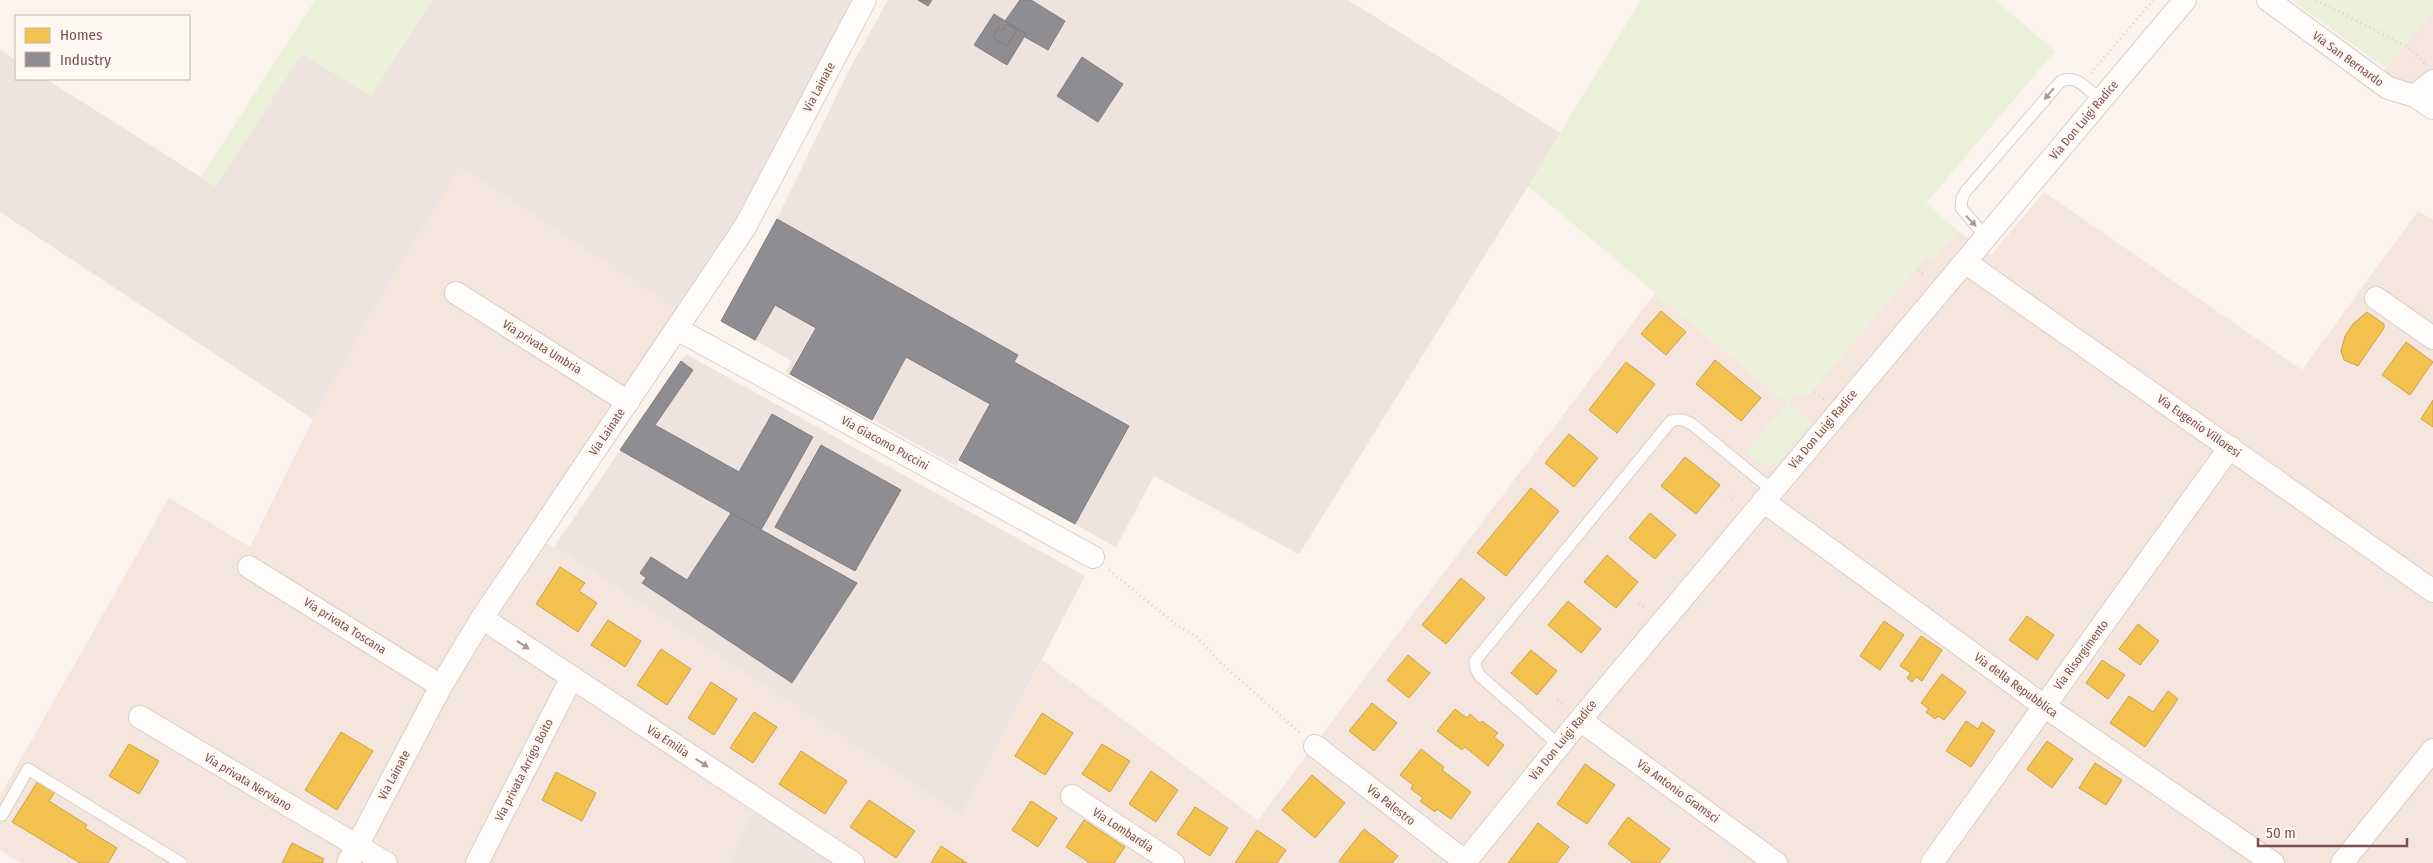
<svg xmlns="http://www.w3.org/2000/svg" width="2433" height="863" font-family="'Fira Sans Condensed',sans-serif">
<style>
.residential{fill:#f4e5dd}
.industrial{fill:#ede3df}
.green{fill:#ebf0d8}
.homes{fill:#f2c14e;stroke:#cea04d}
.industry{fill:#8d8d92;stroke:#887b7d;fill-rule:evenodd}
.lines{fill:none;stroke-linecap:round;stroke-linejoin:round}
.service-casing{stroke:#d9ceca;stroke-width:13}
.minor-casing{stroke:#d9ceca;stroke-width:24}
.path{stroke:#dcd1ce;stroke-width:3;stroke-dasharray:1 4;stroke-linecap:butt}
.service{stroke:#fefdfc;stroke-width:11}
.minor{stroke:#fefdfc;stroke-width:22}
.oneway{fill:#af9692}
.labels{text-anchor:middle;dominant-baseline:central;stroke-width:5;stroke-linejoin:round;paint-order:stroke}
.street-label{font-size:12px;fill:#7b524b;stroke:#fff7f1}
</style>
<rect width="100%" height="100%" fill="#faf3ee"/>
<g class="residential">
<polygon points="2433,12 2433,102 2381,74"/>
<polygon points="461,167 682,312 342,863 21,863 0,850 0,796 169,498 250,547 313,419 383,292"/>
<polygon points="2044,192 2302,370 2418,211 2433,220 2433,863 851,863 760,803 729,863 355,863 444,689 541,539 961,815 1042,660 1258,820 1655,293 1787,403 1797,392 1808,396 1926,257 1931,260 1958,231 1991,255"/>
</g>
<g class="industrial">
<polygon points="432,0 857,0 740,224 682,312 461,167 383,292 313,419 0,212 0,50 16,60 16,79 46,79 215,186 302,54 371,95"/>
<polygon points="888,0 1348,0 1561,133 1299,554 1154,476 1116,547 959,460 956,466 786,372 792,361 721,321 777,219 848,72"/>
<polygon points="686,354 1085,576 961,815 554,547"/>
<polygon points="759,802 851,863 729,863"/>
</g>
<g class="green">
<polygon points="315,0 432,0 371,96 302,54 215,186 201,177"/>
<path d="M 1641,0 L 1995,0 L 2055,51 L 1926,203 L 1958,231 L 1931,261 L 1926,257 L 1808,396 L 1802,396 L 1797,392 L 1788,403 L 1811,422 L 1778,462 C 1764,469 1756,462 1745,453 L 1787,403 L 1528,186 Z"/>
<polygon points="2291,0 2433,0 2433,12 2386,68"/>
</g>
<g class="homes">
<polygon points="1661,311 1686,332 1666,355 1641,334"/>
<polygon points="2367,312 2384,324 2384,328 2358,366 2344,360 2341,351 2345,336 2353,324"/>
<polygon points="2406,342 2433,362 2410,395 2382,375"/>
<polygon points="1715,360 1761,398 1741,421 1696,384"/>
<polygon points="1626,362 1655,384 1617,433 1589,410"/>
<polygon points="2433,400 2433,427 2421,419"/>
<polygon points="1569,434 1598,458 1574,487 1545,463"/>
<polygon points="1685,457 1720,485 1696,514 1661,486"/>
<polygon points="1531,488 1559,511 1506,576 1477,553"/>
<polygon points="1650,513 1676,535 1655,559 1629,538"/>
<polygon points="1607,555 1638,582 1616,608 1584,582"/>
<polygon points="560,567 585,583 579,591 597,603 578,632 536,604"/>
<polygon points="1461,578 1485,598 1446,644 1422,625"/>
<polygon points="1568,601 1601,629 1581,653 1548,625"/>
<polygon points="2027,616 2054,635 2037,660 2009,640"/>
<polygon points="608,620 641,641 625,667 591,645"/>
<polygon points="1884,621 1904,635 1880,670 1860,656"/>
<polygon points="2138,624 2159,641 2140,665 2119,649"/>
<polygon points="1921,636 1942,650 1922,681 1916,677 1912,682 1907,678 1911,673 1900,666"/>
<polygon points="661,649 691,669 667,705 637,685"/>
<polygon points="1531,650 1557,671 1537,695 1511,673"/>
<polygon points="1408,655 1430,673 1409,698 1387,680"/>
<polygon points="2102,660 2125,675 2108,699 2086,683"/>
<polygon points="1942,674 1966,692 1944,720 1938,716 1935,719 1926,712 1929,709 1921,703"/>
<polygon points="711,682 737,699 714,735 688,718"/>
<polygon points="2168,691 2178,699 2145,747 2110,723 2129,696 2153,712"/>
<polygon points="1372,703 1397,723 1374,751 1349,731"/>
<polygon points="1455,709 1467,718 1470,714 1480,723 1482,721 1498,733 1494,737 1504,745 1488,766 1465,747 1462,750 1437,731"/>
<polygon points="754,712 777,727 753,763 730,748"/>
<polygon points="1042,713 1073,733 1045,775 1015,756"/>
<polygon points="1966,721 1978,729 1982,722 1995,731 1971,767 1946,751"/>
<polygon points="341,732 373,751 337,810 305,790"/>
<polygon points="2047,741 2073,759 2052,788 2027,769"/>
<polygon points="129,744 159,761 139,794 109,776"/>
<polygon points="1102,744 1130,761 1110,792 1082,774"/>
<polygon points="1421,749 1444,767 1442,770 1471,792 1451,819 1437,809 1435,812 1420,801 1423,798 1411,789 1413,785 1400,775"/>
<polygon points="801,751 847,781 825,814 779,784"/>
<polygon points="2095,763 2122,780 2106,805 2079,788"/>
<polygon points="1585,764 1615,785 1587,824 1557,804"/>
<polygon points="1151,771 1178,790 1156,822 1129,804"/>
<polygon points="556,772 596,793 582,821 542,800"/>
<polygon points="1312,775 1345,803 1315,838 1282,810"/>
<polygon points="38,781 55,792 49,801 87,825 85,828 117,848 108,863 80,863 12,822"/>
<polygon points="869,800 915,831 896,858 850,827"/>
<polygon points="1031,801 1057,818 1038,847 1012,830"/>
<polygon points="1195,807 1228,828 1210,856 1177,834"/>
<polygon points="1628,817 1670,849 1659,863 1633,863 1608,844"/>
<polygon points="1084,820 1125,847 1114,863 1090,863 1066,847"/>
<polygon points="1538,823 1569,847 1557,863 1508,863"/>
<polygon points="1364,829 1398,856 1392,863 1342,863 1339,861"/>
<polygon points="1257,830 1286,850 1277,863 1235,863"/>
<polygon points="292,843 324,859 322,863 282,863"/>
<polygon points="941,846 967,863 931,863"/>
</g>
<g class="industry">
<polygon points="918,0 932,0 928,6"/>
<polygon points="1020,0 1031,0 1065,21 1048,50 1025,37 1026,34 1005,21"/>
<path d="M 994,14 L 1026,34 L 1007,65 L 974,45 ZM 1007,24 L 1017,30 L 1007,46 L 993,38 L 998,28 L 1003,31 Z"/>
<polygon points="1007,24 1017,30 1007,46 993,38 998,28 1003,31"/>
<polygon points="1082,57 1123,84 1098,122 1057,96"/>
<polygon points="777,219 1018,355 1014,362 1129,426 1075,524 959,460 990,404 906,357 872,420 790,374 816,328 775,305 755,340 721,321"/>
<polygon points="681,361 693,370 655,425 739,472 772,414 813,437 761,530 620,450"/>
<polygon points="821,445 901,490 855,571 775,527"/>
<polygon points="731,513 857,583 792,683 642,583 646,578 640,573 651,557 687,580"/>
</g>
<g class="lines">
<defs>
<g id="service">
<path d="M 1986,237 L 1961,208 L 1962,198 L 1966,191 L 2060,82 C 2075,72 2089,91 2101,100"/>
<path d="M 1559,745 L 1480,676 L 1476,669 L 1475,661 L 1671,421 C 1680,418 1686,420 1693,425 L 1772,490"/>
<polyline points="2,815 28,769 181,863"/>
</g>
<g id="minor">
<polyline points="2268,0 2388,88 2415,96 2433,108"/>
<polyline points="2415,96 2433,81"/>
<polyline points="1965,262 2433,591"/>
<polyline points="456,293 628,402"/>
<polyline points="2376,298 2433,338"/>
<polyline points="677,329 1093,557"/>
<polyline points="1763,501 2044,706 2273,863"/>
<polyline points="249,567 441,686"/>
<polyline points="482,618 853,863"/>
<polyline points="140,717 386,863"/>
<polyline points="1580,720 1776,863"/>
<polyline points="1315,746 1467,863"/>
<polyline points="1072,796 1173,863"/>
<polyline points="1465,862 1580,720 2185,0"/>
<polyline points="348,863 441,686 482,618 745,227 865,0"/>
<polyline points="477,863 572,677"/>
<polyline points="1932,863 2230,447"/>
<polyline points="2342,863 2433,750"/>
</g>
</defs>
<use href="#service" class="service-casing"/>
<use href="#minor" class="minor-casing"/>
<g class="path">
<polyline points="2316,0 2408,47 2425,63"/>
<polyline points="2091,73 2153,0"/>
<polyline points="1918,270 1926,276"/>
<polyline points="1815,392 1824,399"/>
<polyline points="1728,496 1736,502"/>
<polyline points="1109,570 1178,626 1197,637 1220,662 1300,733"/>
<polyline points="1639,603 1646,609"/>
<polyline points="1557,700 1564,706"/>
</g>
<use href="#service" class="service"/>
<use href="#minor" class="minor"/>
</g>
<defs><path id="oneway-solid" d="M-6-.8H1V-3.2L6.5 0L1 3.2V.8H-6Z" transform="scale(1.25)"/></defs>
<g class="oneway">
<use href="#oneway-solid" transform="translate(2049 94) rotate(130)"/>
<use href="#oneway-solid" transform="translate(1971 221) rotate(46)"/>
<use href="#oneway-solid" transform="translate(523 645) rotate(33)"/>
<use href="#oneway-solid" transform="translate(702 763) rotate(33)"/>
</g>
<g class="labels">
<g class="street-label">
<text transform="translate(2348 59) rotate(36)">Via San Bernardo</text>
<text transform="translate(819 87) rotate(-62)">Via Lainate</text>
<text transform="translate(2084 120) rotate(-50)">Via Don Luigi Radice</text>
<text transform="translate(542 347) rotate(32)">Via privata Umbria</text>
<text transform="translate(2199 426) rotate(35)">Via Eugenio Villoresi</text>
<text transform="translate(1823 429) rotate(-50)">Via Don Luigi Radice</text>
<text transform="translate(607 432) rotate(-56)">Via Lainate</text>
<text transform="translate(885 443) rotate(29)">Via Giacomo Puccini</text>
<text transform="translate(345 626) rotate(32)">Via privata Toscana</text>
<text transform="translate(2081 655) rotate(-54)">Via Risorgimento</text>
<text transform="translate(2016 685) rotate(36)">Via della Repubblica</text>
<text transform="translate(1563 740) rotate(-51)">Via Don Luigi Radice</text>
<text transform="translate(668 741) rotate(33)">Via Emilia</text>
<text transform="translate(524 770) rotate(-63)">Via privata Arrigo Boito</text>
<text transform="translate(394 775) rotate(-62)">Via Lainate</text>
<text transform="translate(248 782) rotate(31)">Via privata Nerviano</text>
<text transform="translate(1678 791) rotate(36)">Via Antonio Gramsci</text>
<text transform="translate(1391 805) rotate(38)">Via Palestro</text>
<text transform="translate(1123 830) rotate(33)">Via Lombardia</text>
</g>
</g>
<rect x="15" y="15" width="175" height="65" fill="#fff7f1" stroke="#cab5af"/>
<rect x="25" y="28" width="25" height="15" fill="#f2c14e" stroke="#cab5af"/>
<text x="60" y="40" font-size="15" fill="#7b524b">Homes</text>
<rect x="25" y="52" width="25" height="15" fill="#8d8d92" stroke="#cab5af"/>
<text x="60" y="65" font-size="15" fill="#7b524b">Industry</text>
<path d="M2258 838v8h149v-8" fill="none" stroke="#7b524b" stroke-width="2.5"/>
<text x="2266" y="838" font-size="15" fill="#7b524b" stroke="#fff7f1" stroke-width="4" paint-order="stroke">50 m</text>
</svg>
